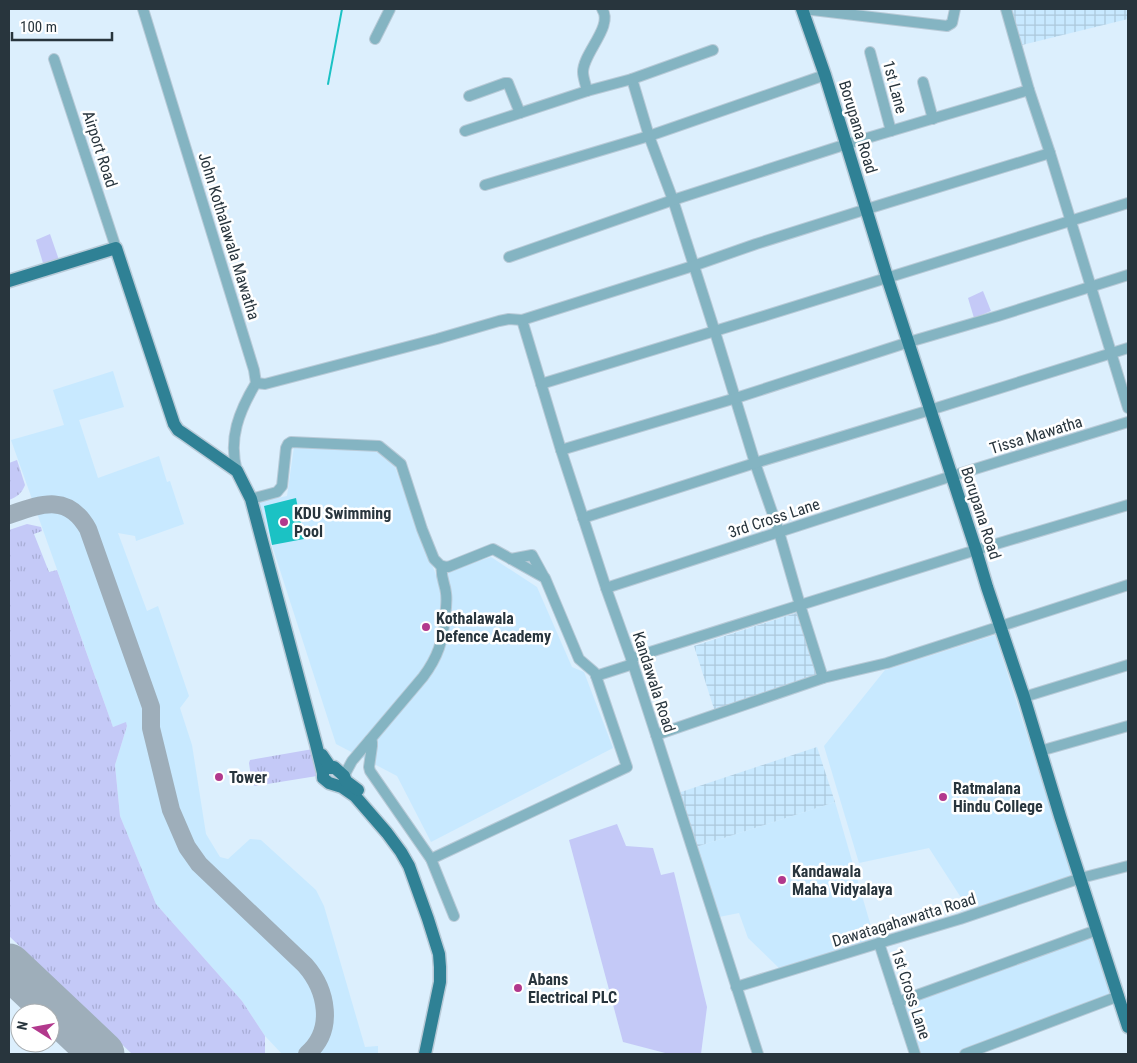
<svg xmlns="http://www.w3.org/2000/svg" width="1137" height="1063" font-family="'Roboto Condensed',sans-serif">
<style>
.built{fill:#c8e9ff}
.industrial{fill:url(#industrial-grid)}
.grass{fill:url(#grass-tufts)}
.green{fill:#c4c9f7}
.water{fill:#1bc2c4}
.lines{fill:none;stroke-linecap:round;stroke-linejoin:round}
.stream{stroke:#1bc2c4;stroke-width:2}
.taxiway{stroke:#9eaeba;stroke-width:18}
.runway{stroke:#9eaeba;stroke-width:45}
.minor-casing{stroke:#b8cad7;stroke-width:12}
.major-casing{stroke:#b8cad7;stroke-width:15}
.minor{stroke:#84b4c2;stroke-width:10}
.major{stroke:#2f8195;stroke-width:12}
.poi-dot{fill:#b2398d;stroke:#fff;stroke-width:2}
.labels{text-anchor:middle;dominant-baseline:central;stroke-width:5;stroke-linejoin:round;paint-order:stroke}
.street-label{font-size:16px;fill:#28353d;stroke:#fff}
.poi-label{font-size:16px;font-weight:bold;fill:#28353d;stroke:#fff;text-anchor:start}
</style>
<defs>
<pattern id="industrial-grid" width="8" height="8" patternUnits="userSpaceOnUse" patternTransform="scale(1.25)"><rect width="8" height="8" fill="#c8e9ff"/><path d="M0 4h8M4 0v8" fill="none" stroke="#acc8db"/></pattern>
<pattern id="grass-tufts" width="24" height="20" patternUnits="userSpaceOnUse" patternTransform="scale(1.25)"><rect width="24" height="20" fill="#c4c9f7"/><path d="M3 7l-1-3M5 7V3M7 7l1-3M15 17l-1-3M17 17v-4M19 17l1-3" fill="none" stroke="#a8add5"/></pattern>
</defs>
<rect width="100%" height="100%" fill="#dceffd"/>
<g class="built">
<polygon points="113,371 124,407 79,420 98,478 159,456 167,482 170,481 184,524 136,541 135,536 118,533 147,611 158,606 189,696 180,708 192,745 206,834 220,857 228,859 250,839 261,840 316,890 324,906 365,1047 378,1046 378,1054 282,1054 265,1036 242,1001 156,904 120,816 115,765 127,726 126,723 113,727 11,440 64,425 53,390"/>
<polygon points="294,447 373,449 395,467 436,575 491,557 537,587 572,667 584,672 613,748 431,842 397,776 336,744 258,502 287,496"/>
<polygon points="995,635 1072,875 969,910 929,848 859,863 824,746 885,670"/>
<polygon points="835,802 876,944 783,972 748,938 739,913 719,917 696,847"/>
<polygon points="1097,930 1119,996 965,1054 915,1054 898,1002"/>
</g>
<g class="industrial">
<polygon points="1007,9 1128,9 1128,19 1018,46"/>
<polygon points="802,611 823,677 715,712 694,646"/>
<polygon points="817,747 835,802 696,847 678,793"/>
</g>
<g class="grass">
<path d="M 17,460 L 25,485 C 22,493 17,497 9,500 L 9,463 Z"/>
<polygon points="27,524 41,527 42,531 34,534 49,572 57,570 113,727 126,722 127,726 115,765 120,816 156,904 242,1001 265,1036 265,1054 132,1054 9,936 9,530"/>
<polygon points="313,749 315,751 317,776 255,786 252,784 249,763 250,760"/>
</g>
<g class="green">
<polygon points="50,234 59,260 43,263 36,240"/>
<polygon points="983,291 991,311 974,318 968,298"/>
<polygon points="617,824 626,846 653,848 661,875 674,872 707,1007 701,1054 669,1054 623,1042 569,840"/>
</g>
<polygon class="water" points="296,498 304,539 272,545 264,506"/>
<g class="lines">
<polyline class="stream" points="328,84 342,9"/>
<g class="taxiway">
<path d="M 9,515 C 41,504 68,493 88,529 L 151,707 L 151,728 L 171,810 L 187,847 L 199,864 L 305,965 C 327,990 335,1030 307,1054"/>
<polyline points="9,981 19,982 32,988"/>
</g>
<polyline class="runway" points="9,966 102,1054"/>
<defs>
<g id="minor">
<path d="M 143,9 L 254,370 L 256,383 C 239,411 228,439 237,471"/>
<polyline points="804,9 947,26 952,23 955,9"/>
<polyline points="1006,9 1029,90 1050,153 1128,408"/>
<polyline points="375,39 390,9"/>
<polyline points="870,52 891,131"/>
<polyline points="54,59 116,248"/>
<polyline points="632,79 649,136 673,200 715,332 755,463 779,532 800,605 823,678"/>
<polyline points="923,82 933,119"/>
<path d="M 587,91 C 586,85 583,78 583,72 C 583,53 614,26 602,9"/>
<polyline points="469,96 505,83 508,83 520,113"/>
<polyline points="465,131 587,91 632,79 713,50"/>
<polyline points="485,185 649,136 825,75"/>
<polyline points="509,257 673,200 847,144 1029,90"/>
<polyline points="522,320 561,450 606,588 631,658 656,735 758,1054"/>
<polyline points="256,383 265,384 437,339 499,321 509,319 522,320 693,266 756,244 867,209 1050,153"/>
<path d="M 541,384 C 737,325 933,264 1128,203"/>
<polyline points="561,450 736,398 909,342 998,316 1128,275"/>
<polyline points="251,499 277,492 282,486 286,448 288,444 291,442 379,446 401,464 422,529 434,559 441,566 448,567 493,549 545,578 579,659 593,671 595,673 627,767 431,859"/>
<polyline points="583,518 755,463 930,410 1128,348"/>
<polyline points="511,559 532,555 544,577"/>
<polyline points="606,588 952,476 1128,422"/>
<polyline points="631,658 976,550 1128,505"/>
<polyline points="596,676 633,664"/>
<polyline points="1024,697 1128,665"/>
<polyline points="656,735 823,678 887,663 1128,585"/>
<polyline points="370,740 372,742 372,746 369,767 370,771 431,859 454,916"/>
<polyline points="1040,751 1128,726"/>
<path d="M 344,776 L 352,761 L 423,677 C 438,657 443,641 445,616 C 446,609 447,600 446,593 C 445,583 440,576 442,566"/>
<polyline points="879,943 915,1054"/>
<polyline points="736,987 876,944 960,919 1081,878 1128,866"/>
<polyline points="898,1002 1097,930"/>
<polyline points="965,1054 1119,996"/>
</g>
<g id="major">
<polyline points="802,9 825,75 887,277 976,550 987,587 1024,697 1060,816 1128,1027"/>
<polyline points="9,281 116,248 174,424 178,430 184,434 237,471 251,499 316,744 323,773 323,778 329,783 342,787 355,796 387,833 401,852 409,866 428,919 439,954 440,967 440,982 425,1054"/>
<polyline points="322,755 331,768 334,767 344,776 346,781 358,790"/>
</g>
</defs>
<use href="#minor" class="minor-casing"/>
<use href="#major" class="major-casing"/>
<use href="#minor" class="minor"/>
<use href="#major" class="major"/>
</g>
<g class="poi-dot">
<circle cx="284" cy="522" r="5"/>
<circle cx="426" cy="627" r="5"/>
<circle cx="219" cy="777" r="5"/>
<circle cx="943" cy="797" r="5"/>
<circle cx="782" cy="880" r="5"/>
<circle cx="518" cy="988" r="5"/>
</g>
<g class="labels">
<g class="street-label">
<text transform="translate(895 87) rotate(75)">1st Lane</text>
<text transform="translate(858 127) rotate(73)">Borupana Road</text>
<text transform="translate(100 149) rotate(72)">Airport Road</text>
<text transform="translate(229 236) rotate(73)">John Kothalawala Mawatha</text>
<text transform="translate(1036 435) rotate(-17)">Tissa Mawatha</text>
<text transform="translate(981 513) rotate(72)">Borupana Road</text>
<text transform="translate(774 518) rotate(-18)">3rd Cross Lane</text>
<text transform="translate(654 682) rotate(72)">Kandawala Road</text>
<text transform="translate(904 920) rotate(-17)">Dawatagahawatta Road</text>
<text transform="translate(911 994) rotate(72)">1st Cross Lane</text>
</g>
<g class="poi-label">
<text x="294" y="513">KDU Swimming<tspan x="294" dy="18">Pool</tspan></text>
<text x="436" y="618">Kothalawala<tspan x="436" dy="18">Defence Academy</tspan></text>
<text x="229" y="777">Tower</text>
<text x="953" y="788">Ratmalana<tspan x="953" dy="18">Hindu College</tspan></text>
<text x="792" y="871">Kandawala<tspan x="792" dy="18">Maha Vidyalaya</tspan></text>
<text x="528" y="979">Abans<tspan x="528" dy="18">Electrical PLC</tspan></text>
</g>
</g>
<rect width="1137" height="1063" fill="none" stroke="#28353d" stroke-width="20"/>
<g transform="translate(35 1028) rotate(281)"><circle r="24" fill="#ffffff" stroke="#a9aeb1"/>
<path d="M0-4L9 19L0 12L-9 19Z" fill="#b2398d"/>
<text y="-8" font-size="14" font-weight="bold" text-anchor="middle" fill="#28353d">N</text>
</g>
<path d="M12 32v8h100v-8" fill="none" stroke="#28353d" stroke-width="2.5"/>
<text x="20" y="32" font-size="15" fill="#28353d" stroke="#ffffff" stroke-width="4" paint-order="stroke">100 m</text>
</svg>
